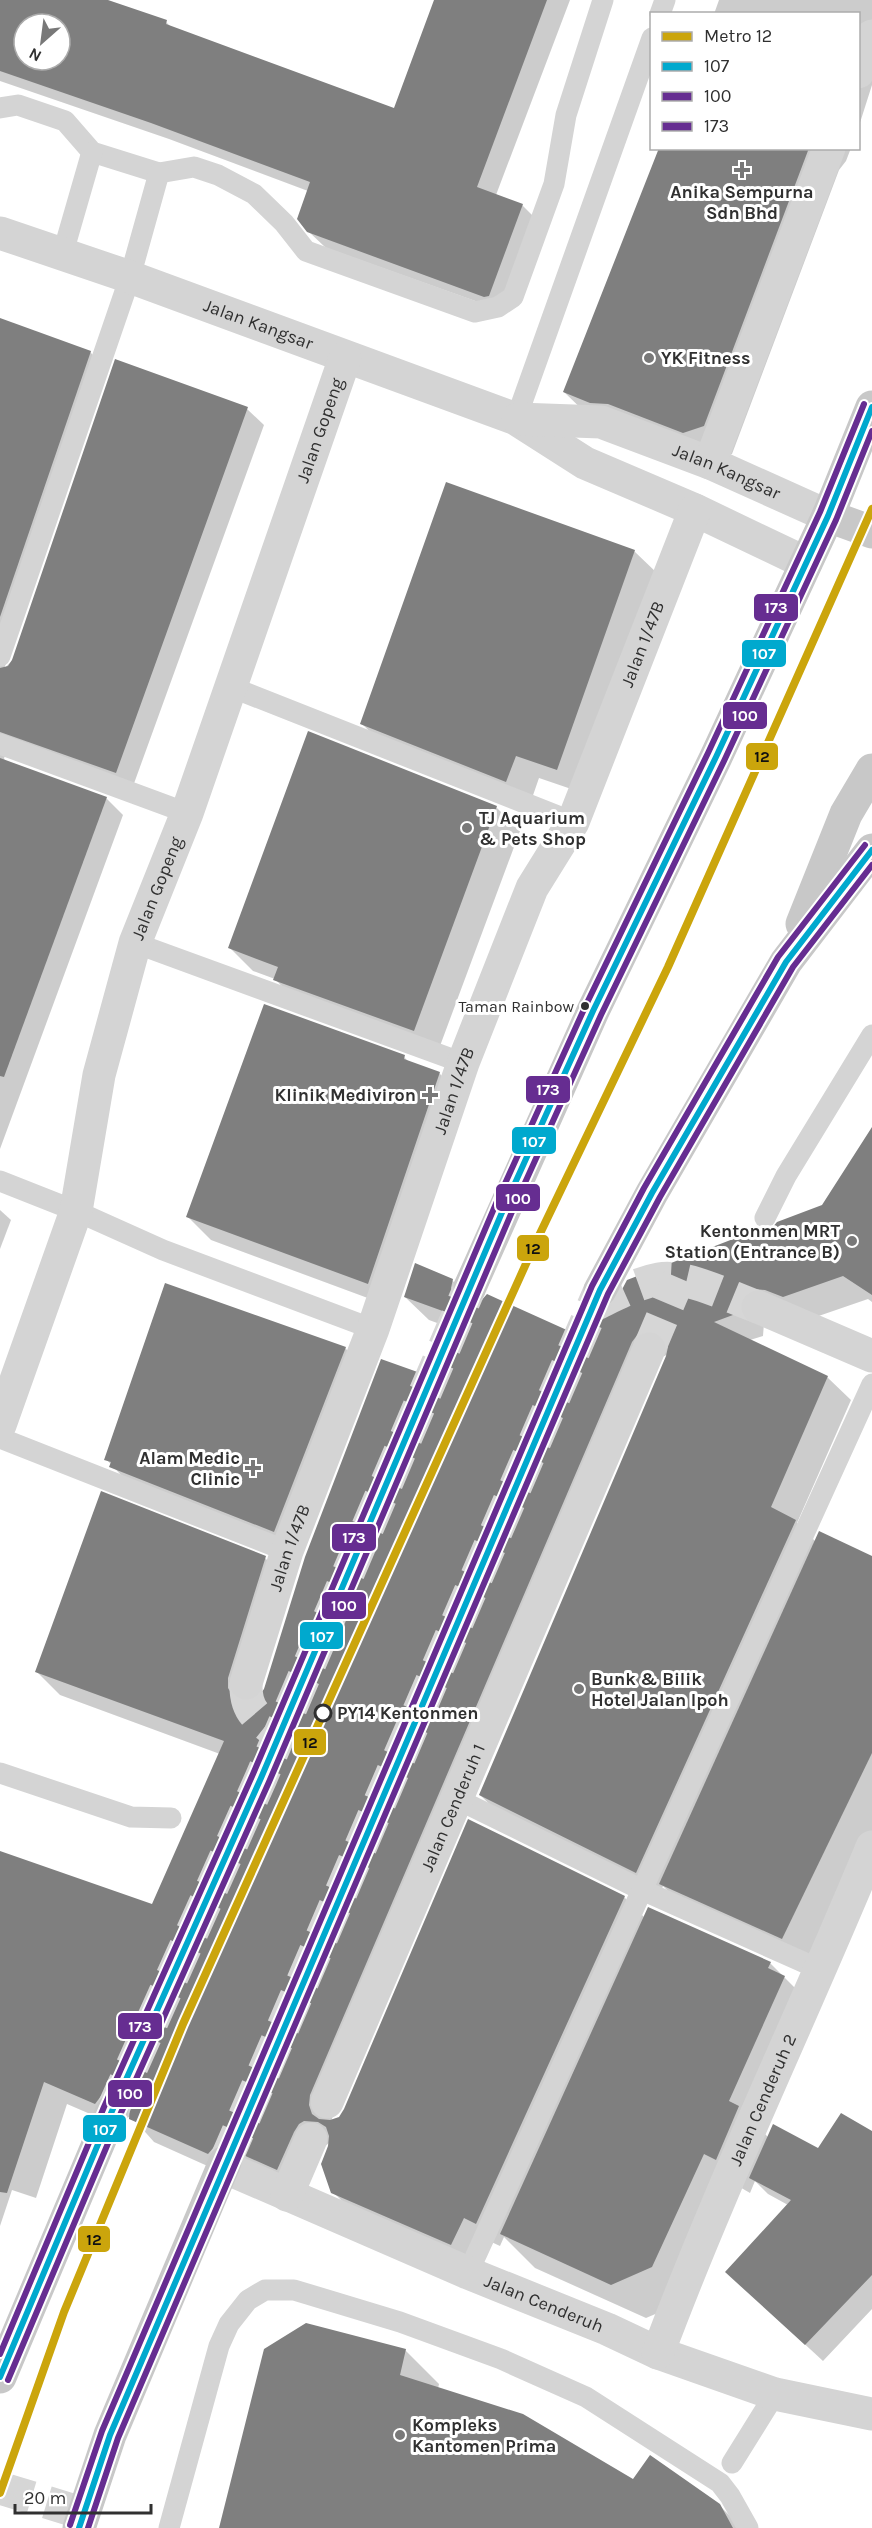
<svg xmlns="http://www.w3.org/2000/svg" width="872" height="2528" font-family="Karla,sans-serif">
<style>
.shadow{fill:#0003;fill-rule:evenodd}
.building{fill:#7f7f7f;fill-rule:evenodd}
.lines{fill:none;stroke-linecap:round;stroke-linejoin:round}
.street-tunnel{stroke:#d6d6d6;stroke-width:33;stroke-dasharray:33 16;stroke-linecap:butt}
.primary-tunnel{stroke:#d6d6d6;stroke-width:33;stroke-dasharray:33 16;stroke-linecap:butt}
.lane{stroke:#d4d4d4;stroke-width:21}
.street{stroke:#d4d4d4;stroke-width:33}
.primary{stroke:#c8c8c8;stroke-width:33}
.bus-1-casing{stroke:#fff;stroke-width:10}
.bus-2-casing{stroke:#fff;stroke-width:10}
.bus-3-casing{stroke:#fff;stroke-width:10}
.bus-1{stroke:#00a9ce;stroke-width:6}
.bus-2{stroke:#662d91;stroke-width:6}
.bus-3{stroke:#662d91;stroke-width:6}
.metro-1-casing{stroke:#fff;stroke-width:12}
.metro-1{stroke:#cba50c;stroke-width:8}
.poi-dot{fill:#787878;stroke:#fff;stroke-width:2}
.bus-dot{fill:#303030;stroke:#fff;stroke-width:2}
.stop-dot{fill:#fff;stroke:#303030;stroke-width:3}
.labels{text-anchor:middle;dominant-baseline:central;stroke-width:6;stroke-linejoin:round;paint-order:stroke}
.bus-label{font-size:16px;fill:#303030;stroke:#fff;text-anchor:end}
.poi-label{font-size:18px;font-weight:bold;fill:#303030;stroke:#fff;text-anchor:start}
.street-label{font-size:18px;fill:#303030;stroke:#fff}
.stop-label{font-size:18px;font-weight:bold;fill:#303030;stroke:#fff;text-anchor:start}
.line-badge{stroke:#fff;stroke-width:2}
.badge-label{font-size:16px;text-anchor:middle;font-weight:bold;fill:#fff}
.pale-badge-label{font-size:16px;text-anchor:middle;font-weight:bold;fill:#111}
</style>
<rect width="100%" height="100%" fill="#fff"/>
<g class="shadow">
<path d="M 0,0 L 104,0 L 166,22 L 173,29 L 395,110 L 436,0 L 570,0 L 496,195 L 522,205 L 539,222 L 506,312 L 326,248 L 308,231 L 308,191 L 169,139 L 0,81 ZM 24,24 L 60,24 L 60,60 L 24,60 Z"/>
<polygon points="719,0 872,0 872,85 858,129 858,14 714,14"/>
<polygon points="660,148 851,148 846,161 839,170 732,454 712,460 593,420 564,392"/>
<polygon points="0,319 90,352 107,369 4,669 247,409 264,425 132,789 9,750 4,758 5,761 106,798 123,815 0,1149"/>
<polygon points="634,551 658,574 580,792 539,778 530,804 386,747 362,724"/>
<polygon points="496,807 520,831 437,1054 298,1003 275,979 253,971 230,948"/>
<polygon points="404,1057 410,1063 439,1073 463,1097 392,1307 211,1240 188,1217"/>
<polygon points="872,1130 872,1302 868,1299 807,1320 764,1323 763,1336 750,1340 827,1377 851,1400 797,1523 816,1542 872,1558 872,1856 816,1971 694,1917 663,1886 659,1895 504,1818 480,1795 669,1354 662,1357 655,1365 331,2121 339,2119 624,1897 645,1918 770,1963 818,2011 763,2132 768,2137 819,2150 872,2133 872,2309 823,2361 744,2288 788,2205 768,2194 755,2181 750,2193 738,2186 686,2301 646,2318 535,2268 504,2237 500,2246 487,2240 475,2268 357,2216 333,2192 330,2142 323,2148 301,2192 232,2177 154,2142 131,2116 125,2119 118,2126 67,2104 36,2198 12,2190 0,2226 0,1853 153,1906 220,1754 60,1695 37,1672 265,1558 288,1581 251,1702 259,1698 441,1382 459,1331 429,1320 405,1297 452,1280 475,1306 570,1333 592,1308 601,1310 823,1206"/>
<polygon points="0,1210 11,1220 0,1249"/>
<polygon points="345,1348 369,1372 298,1555 135,1490 106,1459"/>
<polygon points="405,2350 439,2384 438,2389 633,2481 719,2505 742,2528 220,2528"/>
</g>
<g class="building">
<path d="M 0,0 L 108,0 L 167,20 L 166,24 L 394,108 L 434,0 L 547,0 L 477,187 L 523,204 L 489,296 L 484,297 L 307,232 L 297,219 L 310,182 L 151,123 L 0,71 ZM 24,24 L 60,24 L 60,60 L 24,60 Z"/>
<polygon points="659,148 809,148 704,426 683,433 608,404 590,403 563,392"/>
<polygon points="0,318 91,351 0,617"/>
<polygon points="115,359 248,407 116,773 0,732 0,668 8,666 12,660"/>
<polygon points="446,482 635,550 557,770 516,756 506,782 360,724"/>
<polygon points="308,731 497,806 414,1031 273,980 278,967 228,948"/>
<polygon points="0,758 107,797 4,1077 0,1076"/>
<polygon points="264,1004 405,1055 404,1059 440,1072 368,1284 186,1217"/>
<polygon points="872,1127 872,1295 843,1276 783,1297 765,1290 755,1289 746,1292 741,1299 741,1312 714,1322 828,1376 771,1507 796,1520 636,1873 479,1795 666,1356 668,1347 664,1338 657,1332 647,1330 638,1334 632,1342 310,2095 309,2105 312,2114 319,2119 330,2120 339,2117 344,2109 468,1819 625,1896 476,2224 464,2218 451,2245 331,2193 321,2164 328,2146 329,2136 326,2127 318,2122 304,2121 299,2124 294,2132 277,2170 241,2154 232,2145 223,2143 214,2147 208,2154 129,2119 130,2108 127,2099 119,2094 110,2092 101,2096 95,2104 44,2082 7,2193 0,2192 0,1851 152,1904 224,1741 35,1672 101,1491 266,1556 228,1678 228,1688 233,1696 241,1701 251,1701 259,1696 264,1689 305,1557 381,1359 440,1380 462,1318 404,1297 415,1263 453,1279 451,1288 455,1298 463,1304 473,1306 480,1302 487,1294 569,1331 583,1298 592,1307 601,1309 609,1306 617,1299 627,1280 759,1229 771,1229 777,1222 822,1205"/>
<polygon points="165,1283 346,1347 274,1532 109,1467 111,1462 104,1460"/>
<polygon points="819,1531 872,1556 872,1753 782,1939 659,1884"/>
<polygon points="648,1907 771,1962 768,1968 785,1976 729,2101 739,2106 716,2160 704,2154 652,2267 611,2285 500,2234"/>
<polygon points="841,2113 872,2131 872,2275 805,2345 725,2272 791,2200 749,2178 773,2124 818,2148"/>
<polygon points="306,2323 406,2349 400,2375 523,2414 633,2479 650,2455 720,2504 733,2528 219,2528 264,2349"/>
</g>
<g class="lines">
<g class="street-tunnel">
<path d="M 594,1305 C 615,1295 637,1283 659,1279 C 687,1274 731,1298 758,1307"/>
<polyline points="649,1349 679,1278"/>
<path d="M 246,1683 C 245,1713 258,1717 279,1735"/>
<polyline points="0,2488 82,2513"/>
</g>
<g class="primary-tunnel">
<polyline points="112,2111 261,1778 470,1287"/>
<polyline points="225,2162 600,1290"/>
</g>
<g class="lane">
<polyline points="660,14 665,0"/>
<polyline points="0,108 18,105 65,121 92,152 159,173 194,167 218,175 254,194 284,223 306,251 475,312 498,307 513,297 554,184 566,115 603,0"/>
<polyline points="62,256 92,152"/>
<polyline points="516,419 652,38"/>
<polyline points="0,656 130,277 159,173"/>
<polyline points="231,687 573,822"/>
<polyline points="0,744 187,813"/>
<polyline points="135,943 463,1063"/>
<polyline points="0,1181 76,1211 163,1250 373,1329"/>
<polyline points="765,1218 786,1176 872,1035"/>
<polyline points="0,1438 287,1551"/>
<polyline points="0,1773 131,1817 171,1818"/>
<polyline points="457,1799 642,1890 821,1970"/>
<polyline points="468,2273 872,1384"/>
<polyline points="732,2463 775,2394"/>
<polyline points="169,2528 219,2346 229,2324 248,2300 265,2290 294,2290 400,2322 501,2359 586,2397 720,2483 730,2496 748,2528"/>
</g>
<g class="street">
<polyline points="858,72 872,36"/>
<path id="s1" d="M 0,233 L 130,277 L 516,419 L 585,463 L 695,510 L 806,563"/>
<path id="s2" d="M 518,419 L 601,422 L 710,463 L 828,516"/>
<polyline points="710,463 829,148"/>
<polyline points="758,1307 872,1356"/>
<path id="s3" d="M 0,1425 L 76,1211 L 99,1075 L 135,943 L 187,813 L 345,358"/>
<path id="s4" d="M 246,1683 L 287,1551 L 373,1329 L 463,1063 L 532,888 L 573,822 L 695,510"/>
<path id="s5" d="M 327,2102 L 649,1349"/>
<path id="s6" d="M 224,2167 L 468,2273 L 607,2329 L 658,2353 L 775,2394 L 872,2414"/>
<polyline points="287,2195 311,2139"/>
<path id="s7" d="M 658,2353 C 722,2182 802,2017 872,1847"/>
</g>
<g class="primary">
<polyline points="828,516 872,532"/>
<polyline points="802,924 846,814 872,770"/>
<polyline points="470,1287 593,1011 716,757 828,516 872,407"/>
<polyline points="600,1290 652,1193 786,962 872,850"/>
<polyline points="0,2377 112,2111"/>
<polyline points="79,2528 110,2435 225,2162"/>
</g>
<defs>
<g id="bus-1">
<polyline points="0,2377 112,2111 261,1778 506,1203 593,1011 716,757 828,516 872,407"/>
<polyline points="79,2528 110,2435 600,1290 652,1193 786,962 872,850"/>
</g>
<g id="bus-2">
<polyline points="8,2380 120,2115 269,1782 514,1207 601,1015 724,761 836,520 872,431"/>
<polyline points="88,2528 118,2438 608,1294 660,1197 793,967 872,865"/>
</g>
<g id="bus-3">
<polyline points="0,2354 104,2107 253,1774 498,1199 585,1007 708,753 820,512 864,404"/>
<polyline points="70,2525 102,2431 592,1286 644,1188 778,957 865,845"/>
</g>
</defs>
<use href="#bus-1" class="bus-1-casing"/>
<use href="#bus-2" class="bus-2-casing"/>
<use href="#bus-3" class="bus-3-casing"/>
<use href="#bus-1" class="bus-1"/>
<use href="#bus-2" class="bus-2"/>
<use href="#bus-3" class="bus-3"/>
<defs>
<polyline id="metro-1" points="0,2493 64,2312 183,2024 534,1246 668,967 872,509"/>
</defs>
<use href="#metro-1" class="metro-1-casing"/>
<use href="#metro-1" class="metro-1"/>
</g>
<g class="poi-dot">
<path d="M739 161h6v6h6v6h-6v6h-6v-6h-6v-6h6z"/>
<circle cx="649" cy="358" r="6"/>
<circle cx="467" cy="828" r="6"/>
<path d="M427 1086h6v6h6v6h-6v6h-6v-6h-6v-6h6z"/>
<circle cx="852" cy="1241" r="6"/>
<path d="M250 1459h6v6h6v6h-6v6h-6v-6h-6v-6h6z"/>
<circle cx="579" cy="1689" r="6"/>
<circle cx="400" cy="2435" r="6"/>
</g>
<circle class="bus-dot" cx="585" cy="1006" r="5"/>
<circle class="stop-dot" cx="323" cy="1713" r="8"/>
<g class="labels">
<g class="bus-label">
<text x="574" y="1006">Taman Rainbow</text>
</g>
<g class="poi-label">
<text x="742" y="192" text-anchor="middle">Anika Sempurna<tspan x="742" dy="21">Sdn Bhd</tspan></text>
<text x="661" y="358">YK Fitness</text>
<text x="479" y="818">TJ Aquarium<tspan x="479" dy="21">&amp; Pets Shop</tspan></text>
<text x="416" y="1095" text-anchor="end">Klinik Mediviron</text>
<text x="840" y="1231" text-anchor="end">Kentonmen MRT<tspan x="840" dy="21">Station (Entrance B)</tspan></text>
<text x="240" y="1458" text-anchor="end">Alam Medic<tspan x="240" dy="21">Clinic</tspan></text>
<text x="591" y="1679">Bunk &amp; Bilik<tspan x="591" dy="21">Hotel Jalan Ipoh</tspan></text>
<text x="412" y="2425">Kompleks<tspan x="412" dy="21">Kantomen Prima</tspan></text>
</g>
<g class="street-label">
<text stroke="none"><textPath href="#s1" startOffset="274">Jalan Kangsar</textPath></text>
<text stroke="none"><textPath href="#s3" startOffset="1047">Jalan Gopeng</textPath></text>
<text stroke="none"><textPath href="#s2" startOffset="218">Jalan Kangsar</textPath></text>
<text stroke="none"><textPath href="#s4" startOffset="1114">Jalan 1/47B</textPath></text>
<text stroke="none"><textPath href="#s3" startOffset="561">Jalan Gopeng</textPath></text>
<text stroke="none"><textPath href="#s4" startOffset="628">Jalan 1/47B</textPath></text>
<text stroke="none"><textPath href="#s4" startOffset="142">Jalan 1/47B</textPath></text>
<text stroke="none"><textPath href="#s5" startOffset="320">Jalan Cenderuh 1</textPath></text>
<text stroke="none"><textPath href="#s7" startOffset="274">Jalan Cenderuh 2</textPath></text>
<text stroke="none"><textPath href="#s6" startOffset="348">Jalan Cenderuh</textPath></text>
</g>
<g class="stop-label">
<text x="337" y="1713">PY14 Kentonmen</text>
</g>
</g>
<g class="line-badge">
<rect x="753" y="593" width="46" height="29" rx="6" fill="#662d91"/>
<rect x="741" y="639" width="46" height="29" rx="6" fill="#00a9ce"/>
<rect x="722" y="701" width="46" height="29" rx="6" fill="#662d91"/>
<rect x="745" y="742" width="34" height="29" rx="6" fill="#cba50c"/>
<rect x="525" y="1075" width="46" height="29" rx="6" fill="#662d91"/>
<rect x="511" y="1126" width="46" height="29" rx="6" fill="#00a9ce"/>
<rect x="495" y="1183" width="46" height="29" rx="6" fill="#662d91"/>
<rect x="516" y="1234" width="34" height="28" rx="6" fill="#cba50c"/>
<rect x="331" y="1523" width="46" height="29" rx="6" fill="#662d91"/>
<rect x="321" y="1591" width="46" height="29" rx="6" fill="#662d91"/>
<rect x="299" y="1621" width="45" height="29" rx="6" fill="#00a9ce"/>
<rect x="293" y="1728" width="34" height="28" rx="6" fill="#cba50c"/>
<rect x="117" y="2012" width="46" height="28" rx="6" fill="#662d91"/>
<rect x="107" y="2079" width="46" height="29" rx="6" fill="#662d91"/>
<rect x="82" y="2114" width="45" height="29" rx="6" fill="#00a9ce"/>
<rect x="77" y="2225" width="34" height="28" rx="6" fill="#cba50c"/>
</g>
<g class="badge-label">
<text x="776" y="613">173</text>
<text x="764" y="659">107</text>
<text x="745" y="721">100</text>
<text x="548" y="1095">173</text>
<text x="534" y="1147">107</text>
<text x="518" y="1204">100</text>
<text x="354" y="1543">173</text>
<text x="344" y="1611">100</text>
<text x="322" y="1642">107</text>
<text x="140" y="2032">173</text>
<text x="130" y="2099">100</text>
<text x="105" y="2135">107</text>
</g>
<g class="pale-badge-label">
<text x="762" y="762">12</text>
<text x="533" y="1254">12</text>
<text x="310" y="1748">12</text>
<text x="94" y="2245">12</text>
</g>
<rect x="650" y="12" width="210" height="138" fill="#ffffff" stroke="#acacac" stroke-width="1.5"/>
<rect x="662" y="32" width="30" height="9" fill="#cba50c" stroke="#acacac" stroke-width="1.5"/>
<text x="704" y="42" font-size="18" fill="#303030">Metro 12</text>
<rect x="662" y="62" width="30" height="9" fill="#00a9ce" stroke="#acacac" stroke-width="1.5"/>
<text x="704" y="72" font-size="18" fill="#303030">107</text>
<rect x="662" y="92" width="30" height="9" fill="#662d91" stroke="#acacac" stroke-width="1.5"/>
<text x="704" y="102" font-size="18" fill="#303030">100</text>
<rect x="662" y="122" width="30" height="9" fill="#662d91" stroke="#acacac" stroke-width="1.5"/>
<text x="704" y="132" font-size="18" fill="#303030">173</text>
<g transform="translate(42 42) rotate(208)"><circle r="28" fill="#ffffff" stroke="#acacac" stroke-width="1.5"/>
<path d="M0-4.5L10 22L0 15L-10 22Z" fill="#787878"/>
<text y="-9" font-size="16" font-weight="bold" text-anchor="middle" fill="#303030">N</text>
</g>
<path d="M15 2504v9h136v-9" fill="none" stroke="#303030" stroke-width="3"/>
<text x="24" y="2504" font-size="18" fill="#303030" stroke="#ffffff" stroke-width="4.5" paint-order="stroke">20 m</text>
</svg>
